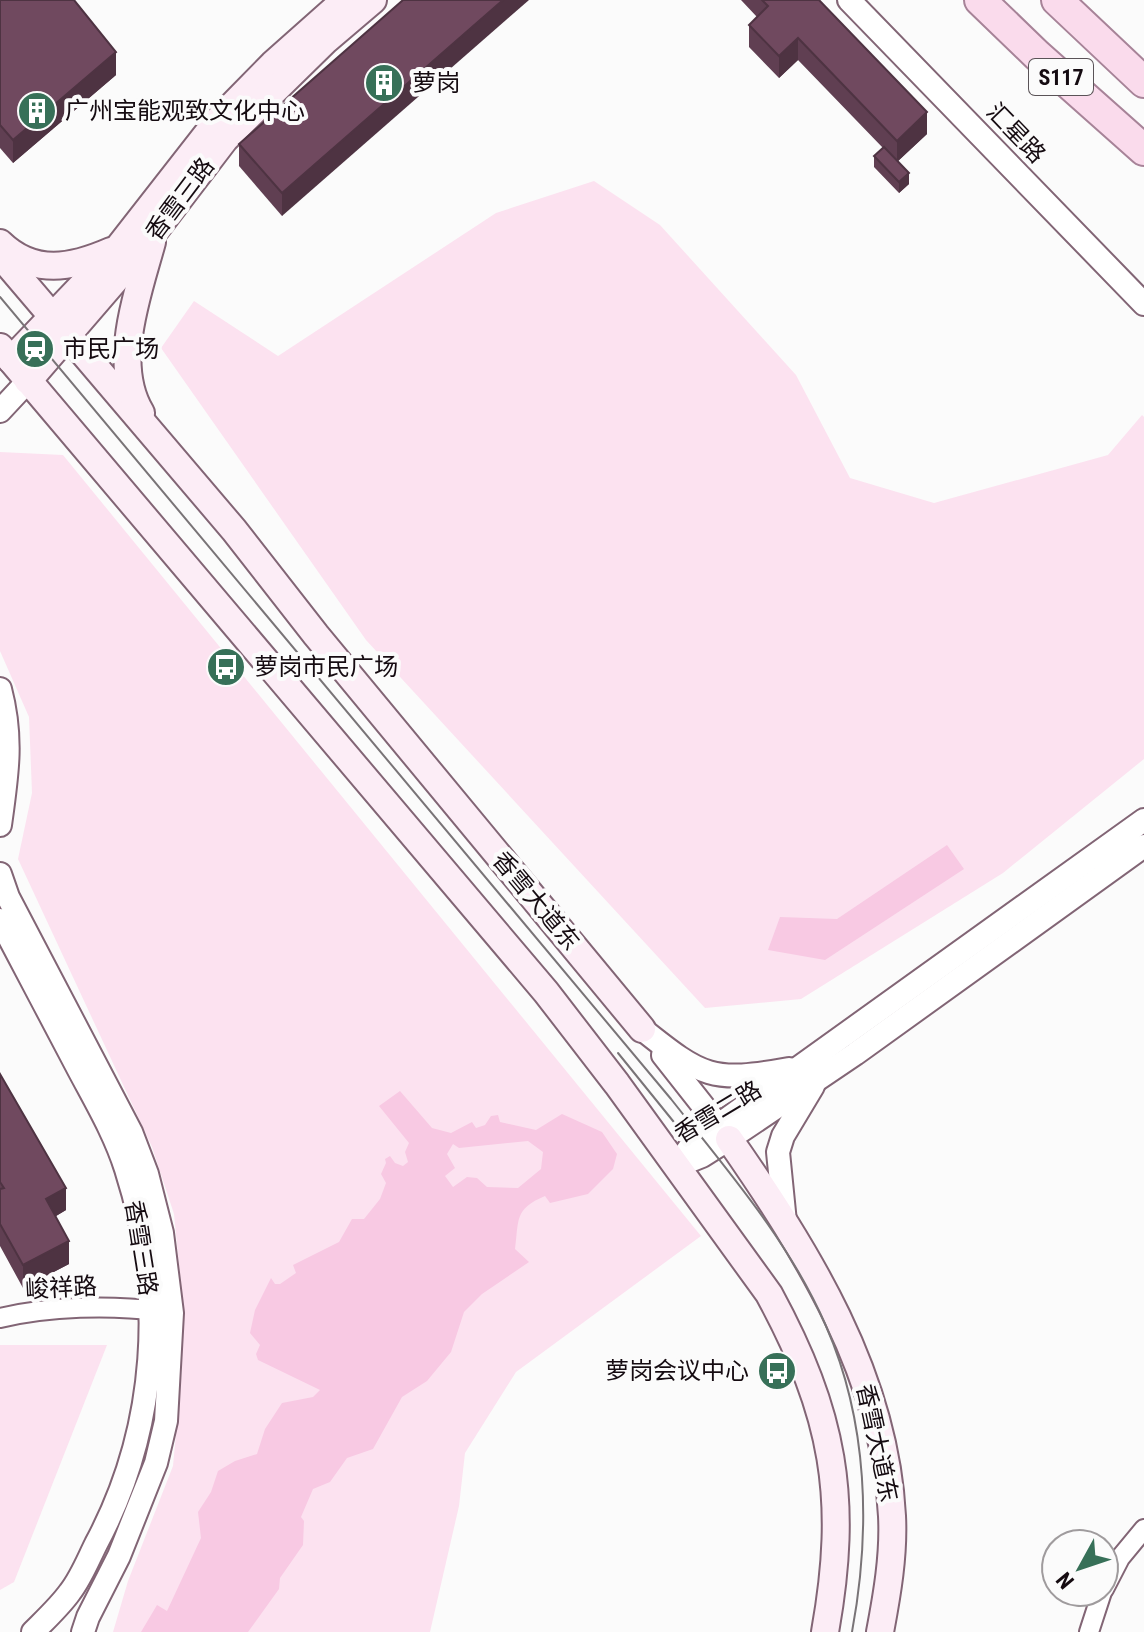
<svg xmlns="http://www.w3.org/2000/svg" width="1144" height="1632" font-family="'Roboto Condensed','Noto Sans SC',sans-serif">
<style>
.green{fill:#fce2f0}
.water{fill:#f8c9e3;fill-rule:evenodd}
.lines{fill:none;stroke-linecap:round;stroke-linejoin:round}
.minor-casing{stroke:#826575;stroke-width:22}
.tertiary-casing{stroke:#826575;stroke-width:26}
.secondary-casing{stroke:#826575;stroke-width:30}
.primary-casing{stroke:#a78398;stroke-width:34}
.minor{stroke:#fff;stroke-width:18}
.tertiary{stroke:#fff;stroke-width:22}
.secondary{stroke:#fcedf6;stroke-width:26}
.primary{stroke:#fadbec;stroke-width:30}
.tram{stroke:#797477;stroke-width:2}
.wall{fill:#603f52}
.shaded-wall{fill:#4e3342}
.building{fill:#70495f;stroke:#4e3342;stroke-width:2}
.labels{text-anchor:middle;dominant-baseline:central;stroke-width:8;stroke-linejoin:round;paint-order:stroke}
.shield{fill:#fbfbfb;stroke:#5a5357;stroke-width:2}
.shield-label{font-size:22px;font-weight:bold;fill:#150b11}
.poi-label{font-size:24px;fill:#150b11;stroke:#fbfbfb;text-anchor:start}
.street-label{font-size:24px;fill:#150b11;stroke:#fbfbfb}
</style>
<rect width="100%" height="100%" fill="#fbfbfb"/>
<g class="green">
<polygon points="594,181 660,225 796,375 850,478 934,503 1108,455 1142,415 1144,417 1144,759 1003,873 801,999 705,1008 366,640 161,348 194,301 278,356 496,213"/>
<polygon points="0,452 63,455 701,1236 516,1372 465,1453 459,1506 430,1632 113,1632 128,1581 173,1466 182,1368 181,1285 174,1214 152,1147 18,859 32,793 29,717 0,651"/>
<polygon points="0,1345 107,1345 14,1582 0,1590"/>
</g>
<g class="water">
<polygon points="947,845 964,869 825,960 768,950 780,917 837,919"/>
<path d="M 400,1091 L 432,1128 L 451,1133 L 472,1122 L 476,1128 L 485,1125 L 491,1116 L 498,1115 L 500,1122 L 536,1130 L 562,1114 L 602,1132 L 617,1154 L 613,1169 L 588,1194 L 550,1203 L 545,1196 C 514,1209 519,1220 515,1249 L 529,1262 L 482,1294 L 464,1312 L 451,1352 L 427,1381 L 402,1397 L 373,1449 L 347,1458 L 330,1482 L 313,1489 L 301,1517 L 304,1521 L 303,1545 L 280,1578 L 279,1589 L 248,1632 L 141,1632 L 157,1605 L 167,1611 L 201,1538 L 198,1512 L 211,1492 L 218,1471 L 235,1461 L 257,1454 L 265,1429 L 282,1403 L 313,1397 L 320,1390 L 258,1360 L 256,1354 L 260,1345 L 250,1333 L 255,1310 L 271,1278 L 275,1284 L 280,1284 L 296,1273 L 293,1265 L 339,1242 L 352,1219 L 364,1219 L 380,1199 L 386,1183 L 381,1174 L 386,1163 L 385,1159 L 390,1156 L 395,1163 L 403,1166 L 408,1162 L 405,1152 L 409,1143 L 379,1106 ZM 528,1141 L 543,1152 L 541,1169 L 518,1188 L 487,1187 L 477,1178 L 467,1177 L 453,1187 L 445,1176 L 455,1168 L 447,1154 L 453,1144 L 459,1148 Z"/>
</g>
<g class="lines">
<defs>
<g id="minor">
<path d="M 0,1318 C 50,1306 110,1305 160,1311"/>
<polyline points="1104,1589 1120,1558 1144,1529"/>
<polyline points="1089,1632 1102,1592"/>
</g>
<g id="tertiary">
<polyline points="849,0 1144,304"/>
<polyline points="0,411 28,381"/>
<path d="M 0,689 C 13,738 7,775 0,825"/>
<polyline points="0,874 8,897 131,1132 147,1174 162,1233 172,1313 166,1421 156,1463 119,1556 88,1617 83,1632"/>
<path d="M 0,920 C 26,970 53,1020 79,1070 C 96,1102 115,1134 126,1169 C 166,1293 158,1428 96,1544 C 88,1560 81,1578 70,1592 C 60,1606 46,1619 33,1632"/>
<path d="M 642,1029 C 702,1077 712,1083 789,1069"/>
<polyline points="663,1055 726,1135"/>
<polyline points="677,1166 702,1156 729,1139 855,1054 1144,846"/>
<polyline points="676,1167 692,1144 702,1137 1144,820"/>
<polyline points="785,1222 778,1152 783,1136 813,1086"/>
</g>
<g id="secondary">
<path d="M 0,243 C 34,276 72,268 111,251"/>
<polyline points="0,255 234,530 316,635 642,1029"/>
<path d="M 0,347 L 546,992 L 617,1084 L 769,1294 C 834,1414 849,1498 825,1632"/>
<polyline points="11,360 118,248 218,120 273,64 345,0"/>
<polyline points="28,381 134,258 225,139 326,40 373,0"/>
<path d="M 141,413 C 111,363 138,294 152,242"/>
<path d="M 729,1139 C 807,1251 885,1375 892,1516 C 894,1555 887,1595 880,1632"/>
</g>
<g id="primary">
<polyline points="980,0 1037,55 1144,150"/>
<polyline points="1057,0 1144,82"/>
</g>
</defs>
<use href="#minor" class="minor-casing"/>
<use href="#tertiary" class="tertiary-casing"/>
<use href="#secondary" class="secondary-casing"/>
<use href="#primary" class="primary-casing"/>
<use href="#minor" class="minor"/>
<use href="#tertiary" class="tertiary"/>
<use href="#secondary" class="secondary"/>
<use href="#primary" class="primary"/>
<g class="tram">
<path d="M 0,297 L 671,1099 C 727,1170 790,1242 826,1326 C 868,1422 871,1530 852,1632"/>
<polyline points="618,1053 686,1137"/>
</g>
</g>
<g class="wall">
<polygon points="0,0 116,75 13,163 0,148"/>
<polygon points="403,0 282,216 239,166 239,144"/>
<polygon points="741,0 819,0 927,134 898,161 909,184 899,193 874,167 874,156 883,148 798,60 779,78 749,47 749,25 757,17"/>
<polygon points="0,1074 66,1210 56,1216 69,1264 23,1288 0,1246"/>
</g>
<g class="shaded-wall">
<polygon points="503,0 529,0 282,216 282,193"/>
<polygon points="798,38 798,60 779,78 779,56"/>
<polygon points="116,52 116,75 13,163 13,140"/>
<polygon points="927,112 927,134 897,162 897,141"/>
<polygon points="909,173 909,184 899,193 899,182"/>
<polygon points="66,1188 66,1210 46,1222 46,1199"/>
<polygon points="69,1241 69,1264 23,1288 23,1265"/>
</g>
<g class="building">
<polygon points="0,0 74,0 116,52 13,140 0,125"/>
<polygon points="403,0 503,0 282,193 239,144"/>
<polygon points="762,0 819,0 927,112 897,141 798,38 779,56 749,25 768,6"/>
<polygon points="884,147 909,173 899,182 874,156"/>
<polygon points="0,1074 66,1188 46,1199 69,1241 23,1265 0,1224 0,1189 4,1188 0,1182"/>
</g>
<defs>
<symbol id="building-disc" viewBox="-11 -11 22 22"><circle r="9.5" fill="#377058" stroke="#fbfbfb"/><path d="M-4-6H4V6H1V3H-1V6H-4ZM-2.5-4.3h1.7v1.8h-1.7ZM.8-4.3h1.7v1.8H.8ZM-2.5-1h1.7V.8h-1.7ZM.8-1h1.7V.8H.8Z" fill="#fff"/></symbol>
<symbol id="station-disc" viewBox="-11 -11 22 22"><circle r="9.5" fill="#377058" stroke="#fbfbfb"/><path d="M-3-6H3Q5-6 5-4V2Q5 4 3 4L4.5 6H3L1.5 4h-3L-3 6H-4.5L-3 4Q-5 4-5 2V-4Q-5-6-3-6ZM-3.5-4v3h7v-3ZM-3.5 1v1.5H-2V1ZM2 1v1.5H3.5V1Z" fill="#fff"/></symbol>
<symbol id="bus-disc" viewBox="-11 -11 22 22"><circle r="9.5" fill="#377058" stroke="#fbfbfb"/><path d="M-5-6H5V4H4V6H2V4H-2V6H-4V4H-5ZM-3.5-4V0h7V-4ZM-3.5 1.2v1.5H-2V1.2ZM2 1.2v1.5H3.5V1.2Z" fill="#fff"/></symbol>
</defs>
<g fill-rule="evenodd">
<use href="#building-disc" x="362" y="61" width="44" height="44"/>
<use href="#building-disc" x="15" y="89" width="44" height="44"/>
<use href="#station-disc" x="13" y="327" width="44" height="44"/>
<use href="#bus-disc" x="204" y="645" width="44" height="44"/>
<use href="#bus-disc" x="755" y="1349" width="44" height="44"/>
</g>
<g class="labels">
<rect class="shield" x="1029" y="59" width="64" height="36" rx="6"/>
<g class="shield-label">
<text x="1061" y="77">S117</text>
</g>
<g class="poi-label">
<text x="412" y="83">萝岗</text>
<text x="65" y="111">广州宝能观致文化中心</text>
<text x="63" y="349">市民广场</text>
<text x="254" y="667">萝岗市民广场</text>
<text x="749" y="1371" text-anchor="end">萝岗会议中心</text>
</g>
<g class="street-label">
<text transform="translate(1016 133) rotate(46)">汇星路</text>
<text transform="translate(180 199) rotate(-53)">香雪三路</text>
<text transform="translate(536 901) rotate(50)">香雪大道东</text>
<text transform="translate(718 1112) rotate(-31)">香雪二路</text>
<text transform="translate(141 1248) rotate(81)">香雪三路</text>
<text transform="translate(61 1288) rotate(-3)">峻祥路</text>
<text transform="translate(877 1443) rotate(78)">香雪大道东</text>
</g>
</g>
<g transform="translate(1080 1568) rotate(230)"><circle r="38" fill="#fbfbfb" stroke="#9f9b9d" stroke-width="2"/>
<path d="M0-6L14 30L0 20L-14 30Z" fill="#377058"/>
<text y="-12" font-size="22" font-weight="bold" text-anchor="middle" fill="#150b11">N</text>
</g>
</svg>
